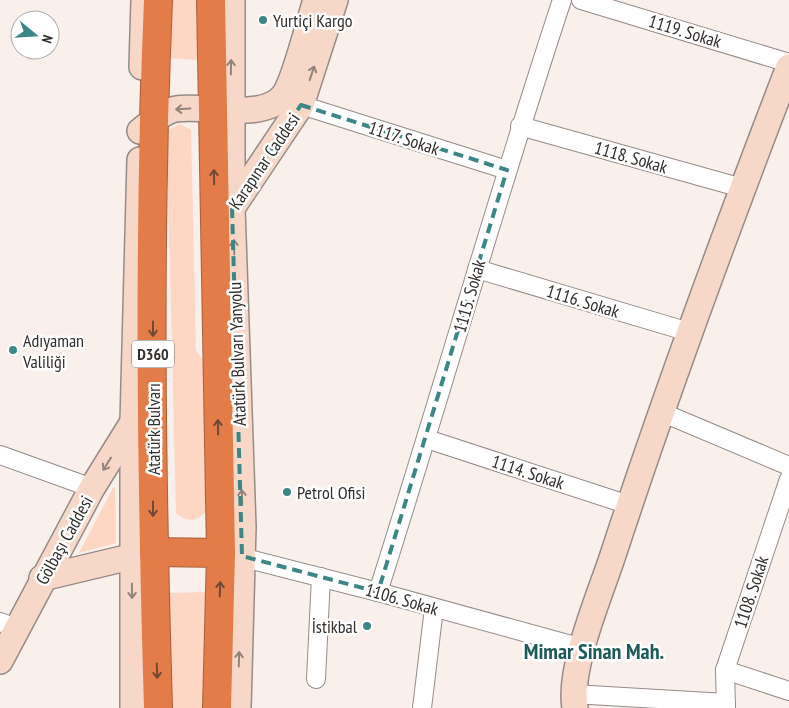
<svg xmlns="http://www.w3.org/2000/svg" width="789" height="708" font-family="'PT Sans Narrow',sans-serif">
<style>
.green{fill:#fed6c4}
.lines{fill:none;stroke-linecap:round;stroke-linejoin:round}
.street-casing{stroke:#958c88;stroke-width:20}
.secondary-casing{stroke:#958c88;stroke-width:28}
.highway-casing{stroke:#a5613e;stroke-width:30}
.street{stroke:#fff;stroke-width:18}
.secondary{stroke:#f7d8c8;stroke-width:25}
.highway{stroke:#e37c48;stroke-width:28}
.oneway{stroke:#94837a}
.oneway2{stroke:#704936}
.marked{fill:none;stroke:#3d8686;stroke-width:4;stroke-dasharray:10 6;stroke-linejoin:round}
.poi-dot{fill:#3d8686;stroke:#fff;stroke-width:2}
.labels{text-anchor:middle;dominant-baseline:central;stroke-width:5;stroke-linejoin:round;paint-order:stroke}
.shield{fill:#fff;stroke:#706d6b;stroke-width:1}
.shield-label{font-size:16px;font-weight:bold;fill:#322e2c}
.poi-label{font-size:18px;fill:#322e2c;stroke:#fff;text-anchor:start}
.street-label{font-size:18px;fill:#322e2c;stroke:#fff}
.district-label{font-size:22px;font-weight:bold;fill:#1f5a5b;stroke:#fff}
</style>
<rect width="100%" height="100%" fill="#f9efeb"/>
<g class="green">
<polygon points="170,0 198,0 199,60 168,58"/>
<path d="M 180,124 L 191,130 L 196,350 L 205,363 L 207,510 C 197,522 188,523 176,513 L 168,186 L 164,173 L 164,132 Z"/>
<polygon points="115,487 116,543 79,553 113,488"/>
<polygon points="205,592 204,708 171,708 169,593"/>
</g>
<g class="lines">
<defs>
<g id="street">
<polyline points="581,0 789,63"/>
<polyline points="301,105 507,170"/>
<polyline points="520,126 742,188"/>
<polyline points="477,269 689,332"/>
<polyline points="661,412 789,466"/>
<polyline points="427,439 629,505"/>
<polyline points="0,455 92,488"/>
<polyline points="233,555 378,592 582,648"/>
<path d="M 378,592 C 441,395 497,196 562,0"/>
<polyline points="0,622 16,628"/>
<polyline points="725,670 789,691"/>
<polyline points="316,679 321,577"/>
<polyline points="573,694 726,703"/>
<polyline points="422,708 434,608"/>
<polyline points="726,708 725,670 789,479"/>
</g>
<g id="secondary">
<polyline points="232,0 232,207 243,527 238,708"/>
<polyline points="142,67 144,0"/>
<path d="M 140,131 C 151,123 163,111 176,109 C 206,104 264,122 284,95 C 295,80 309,21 316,0"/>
<polyline points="230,211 301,105 335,0"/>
<polyline points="42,578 147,553"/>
<polyline points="0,661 92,488 133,422"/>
<polyline points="133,708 133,422 140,160"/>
<path d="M 575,708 C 568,668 600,595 613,555 C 667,390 727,228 789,67"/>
</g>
<g id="highway">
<path d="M 158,0 C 148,236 151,472 158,708"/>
<polyline points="211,0 221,553 217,708"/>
<polyline points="154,552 221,553"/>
</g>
</defs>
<use href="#street" class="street-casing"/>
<use href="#secondary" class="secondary-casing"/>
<use href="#highway" class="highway-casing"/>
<use href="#street" class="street"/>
<use href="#secondary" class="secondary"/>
<use href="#highway" class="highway"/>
</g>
<defs><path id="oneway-shaft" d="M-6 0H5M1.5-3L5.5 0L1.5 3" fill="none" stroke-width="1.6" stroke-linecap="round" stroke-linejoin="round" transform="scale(1.25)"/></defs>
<g class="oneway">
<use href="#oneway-shaft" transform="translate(231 67) rotate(-89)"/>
<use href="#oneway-shaft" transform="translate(312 73) rotate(-72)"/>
<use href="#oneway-shaft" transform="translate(183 109) rotate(177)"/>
<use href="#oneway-shaft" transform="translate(234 247) rotate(-92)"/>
<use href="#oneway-shaft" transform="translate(107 464) rotate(122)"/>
<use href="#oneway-shaft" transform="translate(242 497) rotate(-92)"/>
<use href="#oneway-shaft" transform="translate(132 591) rotate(89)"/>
<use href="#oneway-shaft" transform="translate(239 659) rotate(-88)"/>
</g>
<g class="oneway2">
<use href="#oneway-shaft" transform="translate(214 177) rotate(-91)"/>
<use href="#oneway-shaft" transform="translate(153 329) rotate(90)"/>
<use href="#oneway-shaft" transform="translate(218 427) rotate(-91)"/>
<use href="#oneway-shaft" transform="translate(153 509) rotate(90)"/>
<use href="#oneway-shaft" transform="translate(220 589) rotate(-88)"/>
<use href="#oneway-shaft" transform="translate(157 671) rotate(88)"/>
</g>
<path class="marked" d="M 301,105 L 507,170 L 378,592 L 242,556 L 232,207 Z"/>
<g class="poi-dot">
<circle cx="263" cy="20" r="5"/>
<circle cx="13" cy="350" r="5"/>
<circle cx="287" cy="492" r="5"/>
<circle cx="367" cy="626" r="5"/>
</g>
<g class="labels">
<rect class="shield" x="132" y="340.5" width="42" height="27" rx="4"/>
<g class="shield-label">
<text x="153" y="354">D360</text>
</g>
<g class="poi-label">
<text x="273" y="20">Yurtiçi Kargo</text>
<text x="23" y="340">Adıyaman<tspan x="23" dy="21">Valiliği</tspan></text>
<text x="297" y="492">Petrol Ofisi</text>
<text x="357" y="626" text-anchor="end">İstikbal</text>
</g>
<g class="street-label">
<text transform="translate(685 31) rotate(17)">1119. Sokak</text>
<text transform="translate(404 138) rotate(18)">1117. Sokak</text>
<text transform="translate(631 157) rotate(16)">1118. Sokak</text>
<text transform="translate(264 161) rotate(-56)">Karapınar Caddesi</text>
<text transform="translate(469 296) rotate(-74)">1115. Sokak</text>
<text transform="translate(583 301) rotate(17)">1116. Sokak</text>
<text transform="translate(237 354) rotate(-92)">Atatürk Bulvarı Yanyolu</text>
<text transform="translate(153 429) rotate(-90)">Atatürk Bulvarı</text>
<text transform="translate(528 472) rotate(18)">1114. Sokak</text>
<text transform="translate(64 540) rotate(-61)">Gölbaşı Caddesi</text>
<text transform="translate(751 592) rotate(-72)">1108. Sokak</text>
<text transform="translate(402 599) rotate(16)">1106. Sokak</text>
</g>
<g class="district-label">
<text x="594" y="651">Mimar Sinan Mah.</text>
</g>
</g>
<g transform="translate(35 35) rotate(108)"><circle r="24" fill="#ffffff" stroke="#adabab"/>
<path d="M0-4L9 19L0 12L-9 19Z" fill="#3d8686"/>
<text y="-8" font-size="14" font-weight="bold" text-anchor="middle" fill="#322e2c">N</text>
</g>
</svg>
